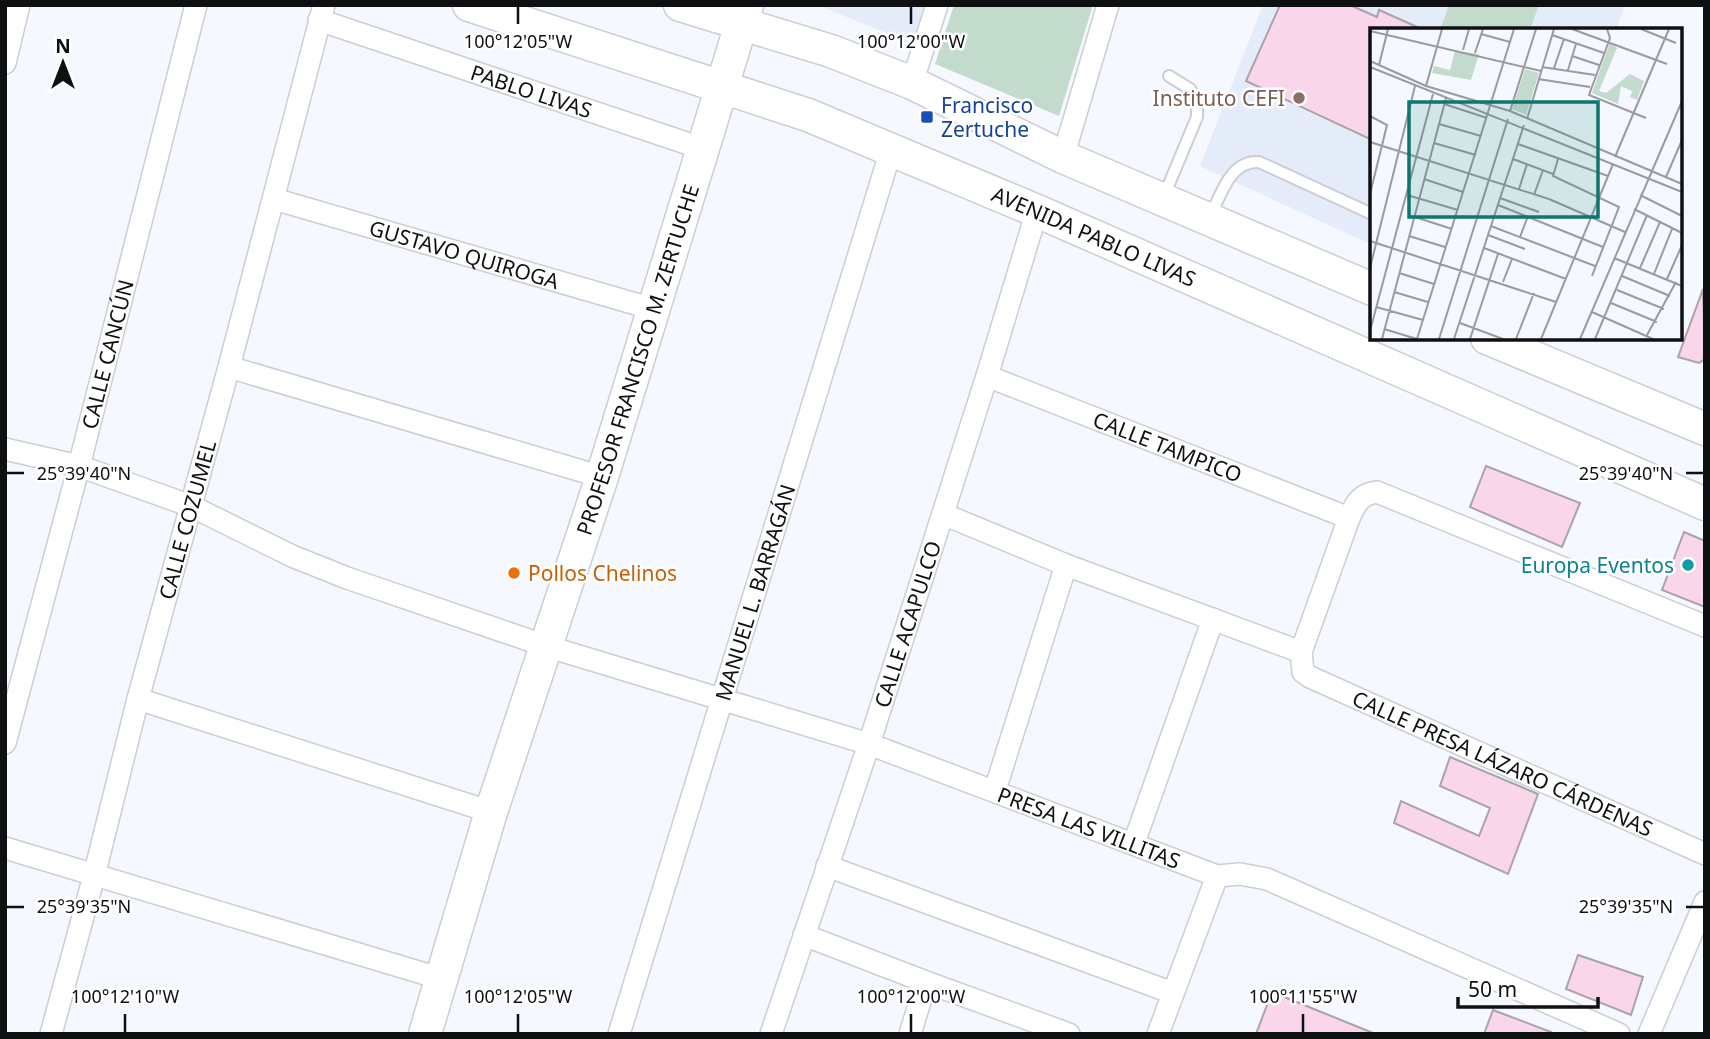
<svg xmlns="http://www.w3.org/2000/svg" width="1710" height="1039" font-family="'Noto Sans',sans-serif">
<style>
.built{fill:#e5ecf9}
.green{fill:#c3dbcd}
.building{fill:#f9d6e9;stroke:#aaa3a7;stroke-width:2}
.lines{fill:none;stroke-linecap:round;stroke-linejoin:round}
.lane-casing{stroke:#cbced4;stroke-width:14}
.street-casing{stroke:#cbced4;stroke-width:24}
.secondary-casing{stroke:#cbced4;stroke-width:35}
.lane{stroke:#fff;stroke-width:10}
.street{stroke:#fff;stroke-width:21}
.secondary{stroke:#fff;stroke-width:32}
.ticks{fill:none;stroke:#0f1012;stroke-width:2.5}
.education-dot{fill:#8d6e63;stroke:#fff;stroke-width:2.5}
.transit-dot{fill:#1a4fb4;stroke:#fff;stroke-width:2.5}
.culture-dot{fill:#0f9aa8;stroke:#fff;stroke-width:2.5}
.food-dot{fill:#e8710a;stroke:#fff;stroke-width:2.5}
.labels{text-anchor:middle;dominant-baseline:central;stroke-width:5;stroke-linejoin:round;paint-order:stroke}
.street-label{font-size:21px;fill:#0f1012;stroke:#fff}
.education-label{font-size:21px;fill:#785e54;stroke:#fff;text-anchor:end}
.transit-label{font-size:21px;fill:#164399;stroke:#fff;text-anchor:start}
.culture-label{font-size:21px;fill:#0d838f;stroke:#fff;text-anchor:end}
.food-label{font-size:21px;fill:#c56008;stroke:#fff;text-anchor:start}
.inset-road{fill:none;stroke:#999ba0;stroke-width:2}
.view{fill:#0f766e;fill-opacity:0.15;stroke:#0f766e;stroke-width:3.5}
.inset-edge{fill:none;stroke:#0f1012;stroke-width:3.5}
.ticks-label{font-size:18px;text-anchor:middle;fill:#0f1012;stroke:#fff;stroke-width:5;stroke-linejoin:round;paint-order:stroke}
</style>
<rect width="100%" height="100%" fill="#f5f8fe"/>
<g class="built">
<polygon points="817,5 926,5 914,44"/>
<polygon points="1263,5 1625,5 1616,30 1372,30 1372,245 1200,166"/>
</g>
<g class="green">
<polygon points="954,5 1093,5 1059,116 935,64"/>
<polygon points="1449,5 1539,5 1530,30 1440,30"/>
</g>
<g class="building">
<polygon points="1280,5 1350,5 1377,17 1379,10 1424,30 1372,30 1372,140 1246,81"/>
<polygon points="1703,289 1705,359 1699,363 1678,357"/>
<polygon points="1486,466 1580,503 1562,547 1470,507"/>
<polygon points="1684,532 1705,541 1705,607 1662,590"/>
<polygon points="1450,757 1538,794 1508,874 1394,823 1401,801 1479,836 1490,808 1440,786"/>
<polygon points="1578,955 1643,977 1631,1015 1566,989"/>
<polygon points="1272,992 1373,1033 1373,1034 1256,1034"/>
<polygon points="1493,1010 1551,1032 1551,1034 1484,1034"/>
</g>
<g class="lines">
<defs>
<g id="lane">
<polyline points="1164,196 1197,117 1197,101 1190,89 1169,76"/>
<path d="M 1210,217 C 1221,195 1230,160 1259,162 L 1372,214"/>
</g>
<g id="street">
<path id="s1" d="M 319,20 L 704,149"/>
<polyline points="5,63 19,5"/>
<polyline points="912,83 937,5"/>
<polyline points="1063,157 1108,5"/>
<path id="s2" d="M 274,199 L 653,309"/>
<polyline points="229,367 602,477"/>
<path id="s3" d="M 987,376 L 1349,518"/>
<path id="s4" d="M 5,449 L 79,466 L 191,506 L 292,556 L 347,578 L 546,646 L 869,744 L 1217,876 L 1240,874 L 1267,879 L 1619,1034"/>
<polyline points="943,514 1066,565 1301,652"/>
<path id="s5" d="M 1705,626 L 1377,492 C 1360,494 1356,503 1349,518 L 1301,652 L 1303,672 L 1310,677 L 1705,854"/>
<polyline points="138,699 491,812"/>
<path id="s6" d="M 5,743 L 79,466 L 196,5"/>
<polyline points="995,790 1066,565"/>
<polyline points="1134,843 1213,619"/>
<polyline points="5,848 442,979"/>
<polyline points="827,866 1173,993"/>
<polyline points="804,935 926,982 1069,1034"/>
<path id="s7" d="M 51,1034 L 94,876 L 138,699 L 229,367 L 324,5"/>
<path id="s8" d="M 619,1034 L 891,150"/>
<path id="s9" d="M 771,1034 L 869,744 L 987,376 L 1037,211"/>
<polyline points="910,1034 926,982"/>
<polyline points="1158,1034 1217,876"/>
<polyline points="1649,1034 1705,902"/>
</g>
<g id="secondary">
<path id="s10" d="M 469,5 L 808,115 L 1037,211 L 1705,504"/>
<polyline points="680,5 831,51 912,83 1063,157 1372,289"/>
<polyline points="1487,338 1705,429"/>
<path id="s11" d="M 425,1034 L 491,812 L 602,477 L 747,5"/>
</g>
</defs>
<use href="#lane" class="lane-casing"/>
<use href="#street" class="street-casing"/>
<use href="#secondary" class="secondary-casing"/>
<use href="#lane" class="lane"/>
<use href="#street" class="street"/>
<use href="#secondary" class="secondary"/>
</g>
<path class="ticks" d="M 518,7 L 518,24M 911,7 L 911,24M 7,473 L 24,473M 1686,473 L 1703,473M 7,907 L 24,907M 1686,907 L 1703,907M 125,1014 L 125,1032M 518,1014 L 518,1032M 911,1014 L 911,1032M 1303,1014 L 1303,1032"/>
<circle class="education-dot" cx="1299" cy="98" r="7"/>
<rect class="transit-dot" x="920" y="110" width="14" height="14" rx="3.5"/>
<circle class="culture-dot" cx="1688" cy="565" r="7"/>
<circle class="food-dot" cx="514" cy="573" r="7"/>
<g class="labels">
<g class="street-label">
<text stroke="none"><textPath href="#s1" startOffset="224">PABLO LIVAS</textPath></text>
<text stroke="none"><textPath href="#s10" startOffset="667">AVENIDA PABLO LIVAS</textPath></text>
<text stroke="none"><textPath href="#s2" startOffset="198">GUSTAVO QUIROGA</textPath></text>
<text stroke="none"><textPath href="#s6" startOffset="402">CALLE CANCÚN</textPath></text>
<text stroke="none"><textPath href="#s11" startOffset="707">PROFESOR FRANCISCO M. ZERTUCHE</textPath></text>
<text stroke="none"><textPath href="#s3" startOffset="194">CALLE TAMPICO</textPath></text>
<text stroke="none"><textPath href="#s7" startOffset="532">CALLE COZUMEL</textPath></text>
<text stroke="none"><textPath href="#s8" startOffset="462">MANUEL L. BARRAGÁN</textPath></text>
<text stroke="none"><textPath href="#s9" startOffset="432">CALLE ACAPULCO</textPath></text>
<text stroke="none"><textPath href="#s5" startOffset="777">CALLE PRESA LÁZARO CÁRDENAS</textPath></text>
<text stroke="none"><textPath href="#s4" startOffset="1150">PRESA LAS VILLITAS</textPath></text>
</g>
<g class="education-label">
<text x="1285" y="98">Instituto CEFI</text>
</g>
<g class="transit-label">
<text x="941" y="105">Francisco<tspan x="941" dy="24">Zertuche</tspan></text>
</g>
<g class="culture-label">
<text x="1674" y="565">Europa Eventos</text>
</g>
<g class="food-label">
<text x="528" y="573">Pollos Chelinos</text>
</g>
</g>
<g transform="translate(1370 28)">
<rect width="312" height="312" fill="#f5f8fe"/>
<path d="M 240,14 L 247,20 L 229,63 L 236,65 L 260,46 L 274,53 L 267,72 L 260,69 L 262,63 L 251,58 L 248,76 L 222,65 ZM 85,23 L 109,26 L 101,52 L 62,45 L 64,38 L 80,42 ZM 155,41 L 169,45 L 156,87 L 142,81 Z" fill="#c3dbcd"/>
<path class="inset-road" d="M 202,1 L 297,36M 237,1 L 240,10 L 219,67 L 276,90M 271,1 L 306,15M 0,3 L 171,43M 111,6 L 140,14M 182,7 L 234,25M 93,22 L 99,1M 105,25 L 113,1M 202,28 L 229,37M 0,33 L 56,58 L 140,83 L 312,156M 9,37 L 18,1M 0,39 L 312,164M 172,39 L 225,47M 184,40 L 194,11M 198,42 L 206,16M 168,51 L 220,59M 56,58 L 72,1M 74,76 L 117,90M 140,83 L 166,1M 0,88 L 17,97 L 0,166M 157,91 L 184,1M 69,96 L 111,108M 0,114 L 179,171 L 255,204M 64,115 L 106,127M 148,116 L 238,148M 245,129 L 299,1M 143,131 L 183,146M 188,131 L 183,148 L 249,179 L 222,248M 296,149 L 312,112M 54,151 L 93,164M 149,161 L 157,136M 37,167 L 88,182M 164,167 L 173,142M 270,167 L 312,188M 130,170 L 169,184M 128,177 L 233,219M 264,181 L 312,205M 45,189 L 82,201M 121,198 L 225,238M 118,207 L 155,221M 39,208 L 75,219M 150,209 L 158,188M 0,213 L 186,274M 114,220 L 196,251M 244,230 L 312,258M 0,240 L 45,58M 270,240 L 290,194M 29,245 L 64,256M 284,246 L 302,201M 252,248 L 300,268M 297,251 L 312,217M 133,254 L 142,231M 247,262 L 294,281M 24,264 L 58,274M 241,275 L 287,294M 6,279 L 53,292M 222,284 L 283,311M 90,295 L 133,311M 14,301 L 47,311M 0,303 L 63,66M 277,307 L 306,254M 12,311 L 76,70M 47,311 L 144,1M 69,311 L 138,91M 84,311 L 154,97M 100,311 L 128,226M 146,311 L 164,265M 171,311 L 243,136M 210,311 L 312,73M 225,311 L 277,187"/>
<path class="view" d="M 39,74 L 228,74 L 228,189 L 39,189 Z"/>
<rect width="312" height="312" class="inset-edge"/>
</g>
<g class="ticks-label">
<text x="518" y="48">100°12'05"W</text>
<text x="911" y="48">100°12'00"W</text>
<text x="84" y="480">25°39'40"N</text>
<text x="1626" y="480">25°39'40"N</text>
<text x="84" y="913">25°39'35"N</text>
<text x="1626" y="913">25°39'35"N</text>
<text x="125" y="1003">100°12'10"W</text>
<text x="518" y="1003">100°12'05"W</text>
<text x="911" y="1003">100°12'00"W</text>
<text x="1303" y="1003">100°11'55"W</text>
</g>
<rect width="1710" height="1039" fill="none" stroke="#0f1012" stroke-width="14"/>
<g transform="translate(63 63)" stroke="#ffffff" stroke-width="5" paint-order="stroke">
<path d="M0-5L12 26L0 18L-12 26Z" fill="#0f1012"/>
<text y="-10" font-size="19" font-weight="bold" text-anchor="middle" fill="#0f1012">N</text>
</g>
<path d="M1458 997v10h140v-10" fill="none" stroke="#0f1012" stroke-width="3.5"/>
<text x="1468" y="997" font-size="21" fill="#0f1012" stroke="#ffffff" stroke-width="5" paint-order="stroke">50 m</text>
</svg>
